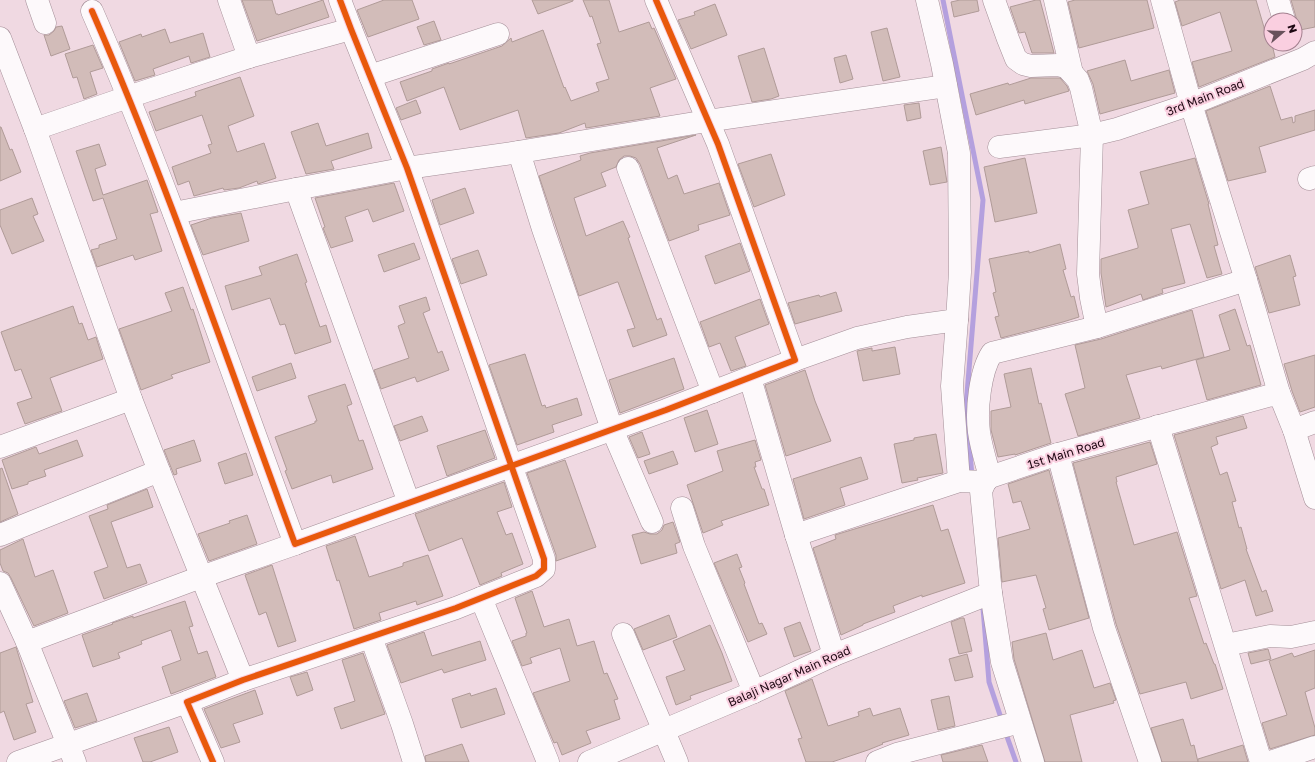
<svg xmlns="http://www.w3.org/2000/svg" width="1315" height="762" font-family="'Golos Text',sans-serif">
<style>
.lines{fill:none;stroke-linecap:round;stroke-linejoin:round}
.stream{stroke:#b4a0de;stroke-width:5}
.building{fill:#d2bcb9;stroke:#b09b98}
.minor-casing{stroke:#a48f98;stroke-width:23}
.major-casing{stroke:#a48f98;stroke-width:23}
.minor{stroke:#fdf9fb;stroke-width:22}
.major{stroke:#fdf9fb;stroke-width:22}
.cycleway-casing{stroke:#facfe0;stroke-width:8}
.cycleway{stroke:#e8590c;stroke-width:6}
.labels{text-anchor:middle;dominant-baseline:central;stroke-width:4;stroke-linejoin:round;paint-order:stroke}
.street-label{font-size:12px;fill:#1f0813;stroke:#facfe0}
</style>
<rect width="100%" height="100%" fill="#f0d9e2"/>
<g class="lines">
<g class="stream">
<polyline points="943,0 983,200 966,406 972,476"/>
<polyline points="983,608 989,682 1002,721"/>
<polyline points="1005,731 1016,762"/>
</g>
</g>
<g class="building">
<polygon points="242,0 272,0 276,14 278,14 278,15 323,0 329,17 257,41"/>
<polygon points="384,0 412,0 419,19 368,37 357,10"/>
<polygon points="532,0 573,0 573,1 538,14"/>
<polygon points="583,0 609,0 619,32 649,22 652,29 654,28 676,79 650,88 660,116 586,128 585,123 559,133 526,138 518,110 460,130 444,87 407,101 400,82 432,71 432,69 449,63 449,64 502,46 511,38 512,42 543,30 564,88 565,87 571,101 599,91 596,83 609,79 597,44 601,43 592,16 590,17"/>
<polygon points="960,0 977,0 979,11 954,17 951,2"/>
<polygon points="1036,0 1040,0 1054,53 1032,53 1025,32 1019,33 1010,7"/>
<polygon points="1075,0 1147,0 1154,28 1079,48 1068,2"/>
<polygon points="1180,0 1256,0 1268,41 1271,40 1275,57 1199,87 1192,62 1232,51 1220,12 1182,26 1175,2"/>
<polygon points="1291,0 1315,0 1315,27 1295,31 1296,17"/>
<polygon points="715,4 727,35 691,49 678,20 695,15 694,12"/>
<polygon points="434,21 441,40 424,45 417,27"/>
<polygon points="62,26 70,49 51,56 44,35 49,35 54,31 56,27"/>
<polygon points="887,28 900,77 883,81 871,32"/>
<polygon points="165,29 170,43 203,33 210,57 191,63 189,56 153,69 155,75 135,81 119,42 141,34 142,37"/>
<polygon points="93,45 103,68 90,72 97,94 84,99 77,77 73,78 65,54"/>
<polygon points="764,48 779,96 771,99 752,102 738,56"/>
<polygon points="846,55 853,79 840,83 834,58"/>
<polygon points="1125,60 1131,81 1169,70 1175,93 1100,114 1093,84 1087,71"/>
<polygon points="240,77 254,116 228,126 237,152 264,143 276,178 258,184 257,181 239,188 224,190 223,188 194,196 189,181 178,185 172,167 211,153 208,145 212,144 202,115 156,131 149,112 196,96 195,92"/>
<polygon points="1031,78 1060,78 1067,86 1069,91 1025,104 1024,100 976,115 970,94 1008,83 1009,85"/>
<polygon points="1270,86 1281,120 1292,117 1293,123 1295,122 1295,116 1315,110 1315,130 1259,147 1266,172 1228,181 1206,111"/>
<polygon points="416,100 421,113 401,120 396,108"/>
<polygon points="919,103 921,118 907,121 904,105"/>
<polygon points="318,123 326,146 368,133 372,148 331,161 334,169 306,174 291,132"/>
<polygon points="0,127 1,127 10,150 12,149 21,172 0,181"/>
<polygon points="696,135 657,148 668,179 677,175 684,194 719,183 730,215 698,225 699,230 669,241 640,164 636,158 630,156 624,156 619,160 616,167 601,173 606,186 574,198 586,236 623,221 630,237 628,238 657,320 661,318 667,335 633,347 627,330 635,328 618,282 617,282 579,296 539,176 581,160 580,156 590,153"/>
<polygon points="99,144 106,165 95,169 103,195 147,180 158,212 150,214 162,251 135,260 133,255 97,267 91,250 99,248 99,245 117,239 103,198 93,201 76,151"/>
<polygon points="941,147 947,182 930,185 923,151"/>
<polygon points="771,154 785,195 754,207 738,164"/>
<polygon points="1025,158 1037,213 995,222 984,167"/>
<polygon points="1195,158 1209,204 1208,204 1218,245 1214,246 1222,274 1207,278 1190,224 1171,229 1185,283 1162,289 1163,293 1143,300 1141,294 1106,307 1101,273 1101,259 1138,248 1138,246 1128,210 1149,204 1140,172"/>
<polygon points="394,183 404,211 373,222 368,209 345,217 353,241 331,248 323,228 325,227 315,198"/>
<polygon points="465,188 474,213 440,225 432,200"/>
<polygon points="32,198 38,214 33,216 44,241 12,254 0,225 0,210"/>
<polygon points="241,213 249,241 203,255 191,225 212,218"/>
<polygon points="414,243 420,259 384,272 378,255"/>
<polygon points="740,243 750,271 715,284 705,256"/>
<polygon points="1060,244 1066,269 1063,270 1071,297 1074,296 1079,317 1063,322 1001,338 995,317 999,316 993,293 996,292 989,259 1029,251 1029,253"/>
<polygon points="478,250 487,275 461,284 452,259"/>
<polygon points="297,254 307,282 305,283 320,327 326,325 331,342 295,354 285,324 280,325 270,298 232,310 225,286 262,275 259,267"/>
<polygon points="1290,255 1296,276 1293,277 1300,305 1269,313 1255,267"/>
<polygon points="183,287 191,310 193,309 210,362 171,375 173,378 141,390 119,329 172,311 165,293"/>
<polygon points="836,292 842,311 795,324 788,303 819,295 820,297"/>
<polygon points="426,297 430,310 423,313 438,353 442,351 449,370 417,382 415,377 381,389 374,370 409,358 398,326 405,323 399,306"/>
<polygon points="760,299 769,324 735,337 746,366 731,371 720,343 709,347 700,322"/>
<polygon points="73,306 79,324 82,323 88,340 96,337 103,359 50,378 62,411 25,424 17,403 32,398 21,369 15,371 1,332"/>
<polygon points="1235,309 1247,346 1250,345 1261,385 1207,400 1196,360 1230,350 1219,315"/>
<polygon points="1192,310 1204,357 1162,369 1161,366 1126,375 1140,418 1078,436 1065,394 1085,388 1075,345 1101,339"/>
<polygon points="895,347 900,374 863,381 857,351 872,348 872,351"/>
<polygon points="525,354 542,406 545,405 546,408 577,398 582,415 552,425 554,432 517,445 489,365"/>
<polygon points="1315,355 1315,407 1300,412 1292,391 1284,364"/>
<polygon points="674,358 684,389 620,413 609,380"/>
<polygon points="291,363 296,378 257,391 252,377"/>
<polygon points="1031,368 1039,404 1041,403 1051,443 1015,455 1015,454 998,457 991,430 991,411 1011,407 1004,374"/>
<polygon points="805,370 815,401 831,441 786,456 765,385"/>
<polygon points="345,384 352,404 347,406 359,441 363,440 373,469 333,483 331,475 292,489 285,471 287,470 275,437 315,423 315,421 317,421 308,396"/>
<polygon points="707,410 718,444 695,452 684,418"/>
<polygon points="422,416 428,431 400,441 394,426"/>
<polygon points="1243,416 1247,428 1216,437 1218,444 1211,447 1220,475 1227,472 1236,501 1232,502 1239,528 1241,527 1247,549 1246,549 1262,592 1266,590 1273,611 1256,616 1245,580 1221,589 1174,435"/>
<polygon points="485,430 495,458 447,476 437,446"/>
<polygon points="642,432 650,454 638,458 629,437"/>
<polygon points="936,434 943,473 917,478 918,480 902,483 894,444 914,440 914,438"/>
<polygon points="77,440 83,456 44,470 46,476 28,482 28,484 12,489 2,460 36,447 39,454"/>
<polygon points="194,440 201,461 176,469 177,474 174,475 164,450"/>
<polygon points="755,440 761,460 755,462 756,467 754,467 762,489 764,489 769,505 721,521 723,525 703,533 687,485 723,471 717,451"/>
<polygon points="1150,442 1157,464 1116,477 1117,482 1116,482 1134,545 1177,532 1197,596 1189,598 1204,644 1206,643 1214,664 1215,664 1223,689 1191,699 1186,682 1140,694 1116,624 1073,463"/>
<polygon points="673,451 678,464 649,474 644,461"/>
<polygon points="246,453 253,475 225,484 218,463"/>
<polygon points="861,457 868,479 840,488 845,505 804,519 793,479"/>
<polygon points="565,460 596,547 556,561 556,555 527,473"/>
<polygon points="2,468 18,514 0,522 0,469"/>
<polygon points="1049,470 1089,618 1049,630 1043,609 1046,608 1036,575 1002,582 998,538 1030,529 1021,501 1013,503 1008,484"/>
<polygon points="504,482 512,507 497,512 506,535 512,533 523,564 501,573 502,576 480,585 462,538 429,551 415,514"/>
<polygon points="147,489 153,507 111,522 127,568 140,564 147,583 104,599 94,572 108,567 89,516 108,509 107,505"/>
<polygon points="933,505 941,531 948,529 965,583 922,597 922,595 893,606 895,612 863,624 863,625 841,635 813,548 836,539 835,535"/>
<polygon points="247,515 257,544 209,561 198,534 230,523 229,521"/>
<polygon points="673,522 680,542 675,544 677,553 641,564 632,535 644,532 650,534 657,534 662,530 664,525"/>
<polygon points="355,536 369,577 403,566 403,563 428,555 443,596 417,605 416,601 379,613 381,620 354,629 339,580 337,581 326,546"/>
<polygon points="23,539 35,577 53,570 68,613 34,626 11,578 8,573 3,571 0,563 0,550"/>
<polygon points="737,554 742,567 739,568 745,583 744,584 759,624 762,623 767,634 748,642 714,563"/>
<polygon points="272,565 296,641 278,647 266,612 259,615 245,575"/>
<polygon points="532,591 544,627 569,619 577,646 594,641 604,674 607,673 618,699 614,700 620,719 586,731 591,743 562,755 557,742 554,743 533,693 570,681 560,648 530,658 532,663 522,666 512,641 526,636 526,633 527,633 515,598"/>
<polygon points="185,601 193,626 189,627 198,654 207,651 216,677 171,694 162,667 181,660 171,630 141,641 142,644 118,653 120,658 93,667 82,635 113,624 112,623 133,616 133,618"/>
<polygon points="669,615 677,637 643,650 634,629"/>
<polygon points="961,618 964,618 972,651 959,654 951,622"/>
<polygon points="800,622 811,651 794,657 784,628"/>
<polygon points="710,625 722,653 732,681 690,696 691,699 676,705 666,677 685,670 673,641"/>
<polygon points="424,632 432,656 480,641 486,660 444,673 442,669 401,683 387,645"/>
<polygon points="1046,633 1053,660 1082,650 1094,688 1110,683 1116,700 1113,701 1114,703 1070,715 1082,762 1045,762 1014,659 1012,642"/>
<polygon points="16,647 33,702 26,704 36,732 14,740 4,711 0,713 0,653"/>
<polygon points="1268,649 1271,659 1251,664 1248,653"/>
<polygon points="1315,650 1315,688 1305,692 1315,728 1315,735 1270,749 1262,723 1287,715 1269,661 1292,653 1294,657"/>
<polygon points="363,653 385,714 341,729 334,708 355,701 342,660"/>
<polygon points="967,654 973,677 955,681 949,659"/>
<polygon points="307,672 313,690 297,696 290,677"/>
<polygon points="812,679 828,726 859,716 858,712 870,708 873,716 900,708 909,735 882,743 883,744 868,750 832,762 806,762 798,739 802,738 785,691"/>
<polygon points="496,688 505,714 461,728 452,699 470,693 471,696"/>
<polygon points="255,690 263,714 233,724 240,742 221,748 204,709"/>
<polygon points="87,693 97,721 75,728 64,701"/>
<polygon points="949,696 955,726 938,730 931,700"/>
<polygon points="1183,719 1191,746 1194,745 1198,762 1198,759 1243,745 1248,762 1162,762 1151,728"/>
<polygon points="169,727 178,752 150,762 143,762 134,738"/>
<polygon points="462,744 469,762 426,762 425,756"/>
<polygon points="982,745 988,762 943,762 941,755"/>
</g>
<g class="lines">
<defs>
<g id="minor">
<polyline points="37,0 45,23"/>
<polyline points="229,0 249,57"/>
<polyline points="994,0 1008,39 1016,59 1023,64 1031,66 1058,65 1066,67 1072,73 1078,80 1081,88 1092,135 1088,274 1091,298 1097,327"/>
<polyline points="1055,0 1072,73"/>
<polyline points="1162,0 1191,104 1246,280 1279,393"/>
<polyline points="1278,0 1284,20"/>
<path d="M 92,11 C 168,185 229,366 295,544 L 666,410 L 795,360 L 718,144 L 656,0"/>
<polyline points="0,38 35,129"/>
<polyline points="370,76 498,34"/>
<polyline points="999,147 1092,135 1117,129 1191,104 1303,59 1315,52"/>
<polyline points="519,152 543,229 612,429 652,522"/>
<polyline points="628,168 713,392"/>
<polyline points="1309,179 1315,177"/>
<polyline points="296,189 409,503"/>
<polyline points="174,213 296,189 407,168 519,152 707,121 946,86"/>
<polyline points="957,320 952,386 959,481"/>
<polyline points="795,360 857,338 907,327 957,320 960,272 959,153 942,64 927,0"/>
<polyline points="750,378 796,535 834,655"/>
<polyline points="1158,426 1261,762"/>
<polyline points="1294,430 1315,498"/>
<polyline points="0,447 131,399"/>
<polyline points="1058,454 1104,628 1150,762"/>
<path d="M 990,477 C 986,462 981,447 979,432 C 976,410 980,371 992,353 L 1097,327 L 1246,280"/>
<polyline points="682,508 694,546 754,692"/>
<polyline points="0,535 159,471"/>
<polyline points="796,535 959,481 985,482"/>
<polyline points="0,583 27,642 201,577 295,544"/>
<polyline points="991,593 1002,662 1033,762"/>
<polyline points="481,598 548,762"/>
<polyline points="623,634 677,762"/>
<polyline points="371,637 402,724 414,762"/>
<polyline points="27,642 75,762"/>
<polyline points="1226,645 1270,636 1291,637 1315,632"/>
<polyline points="243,680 159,471 131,399 35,129 128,97 249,57 351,29"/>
<polyline points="18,762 187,702"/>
<polyline points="213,762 187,702 243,680 456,608 536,576 544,569 544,559 407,168 351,29 340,0"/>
<polyline points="877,762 897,754 1020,722"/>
<polyline points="1270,762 1315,747"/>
</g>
<polyline id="major" points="589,762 754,692 834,655 991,593 981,491 985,482 990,477 1058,454 1279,393 1294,430 1315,422"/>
</defs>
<use href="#minor" class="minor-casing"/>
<use href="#major" class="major-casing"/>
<use href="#minor" class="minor"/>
<use href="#major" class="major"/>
<defs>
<g id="cycleway">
<path d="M 92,11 C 168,185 229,366 295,544 L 666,410 L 795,360 L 718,144 L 656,0"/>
<polyline points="213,762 187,702 243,680 456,608 536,576 544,569 544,559 407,168 351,29 340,0"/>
</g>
</defs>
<use href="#cycleway" class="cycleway-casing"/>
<use href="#cycleway" class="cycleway"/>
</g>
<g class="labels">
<g class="street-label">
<text transform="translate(1205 97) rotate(-21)">3rd Main Road</text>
<text transform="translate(1066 453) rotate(-17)">1st Main Road</text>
<text transform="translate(789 676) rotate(-24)">Balaji Nagar Main Road</text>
</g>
</g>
<g transform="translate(1283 32) rotate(71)"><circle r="19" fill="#facfe0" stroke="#a27f8e"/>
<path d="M0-3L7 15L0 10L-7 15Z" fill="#68515b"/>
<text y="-6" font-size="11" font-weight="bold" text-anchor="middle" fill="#1f0813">N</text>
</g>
</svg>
